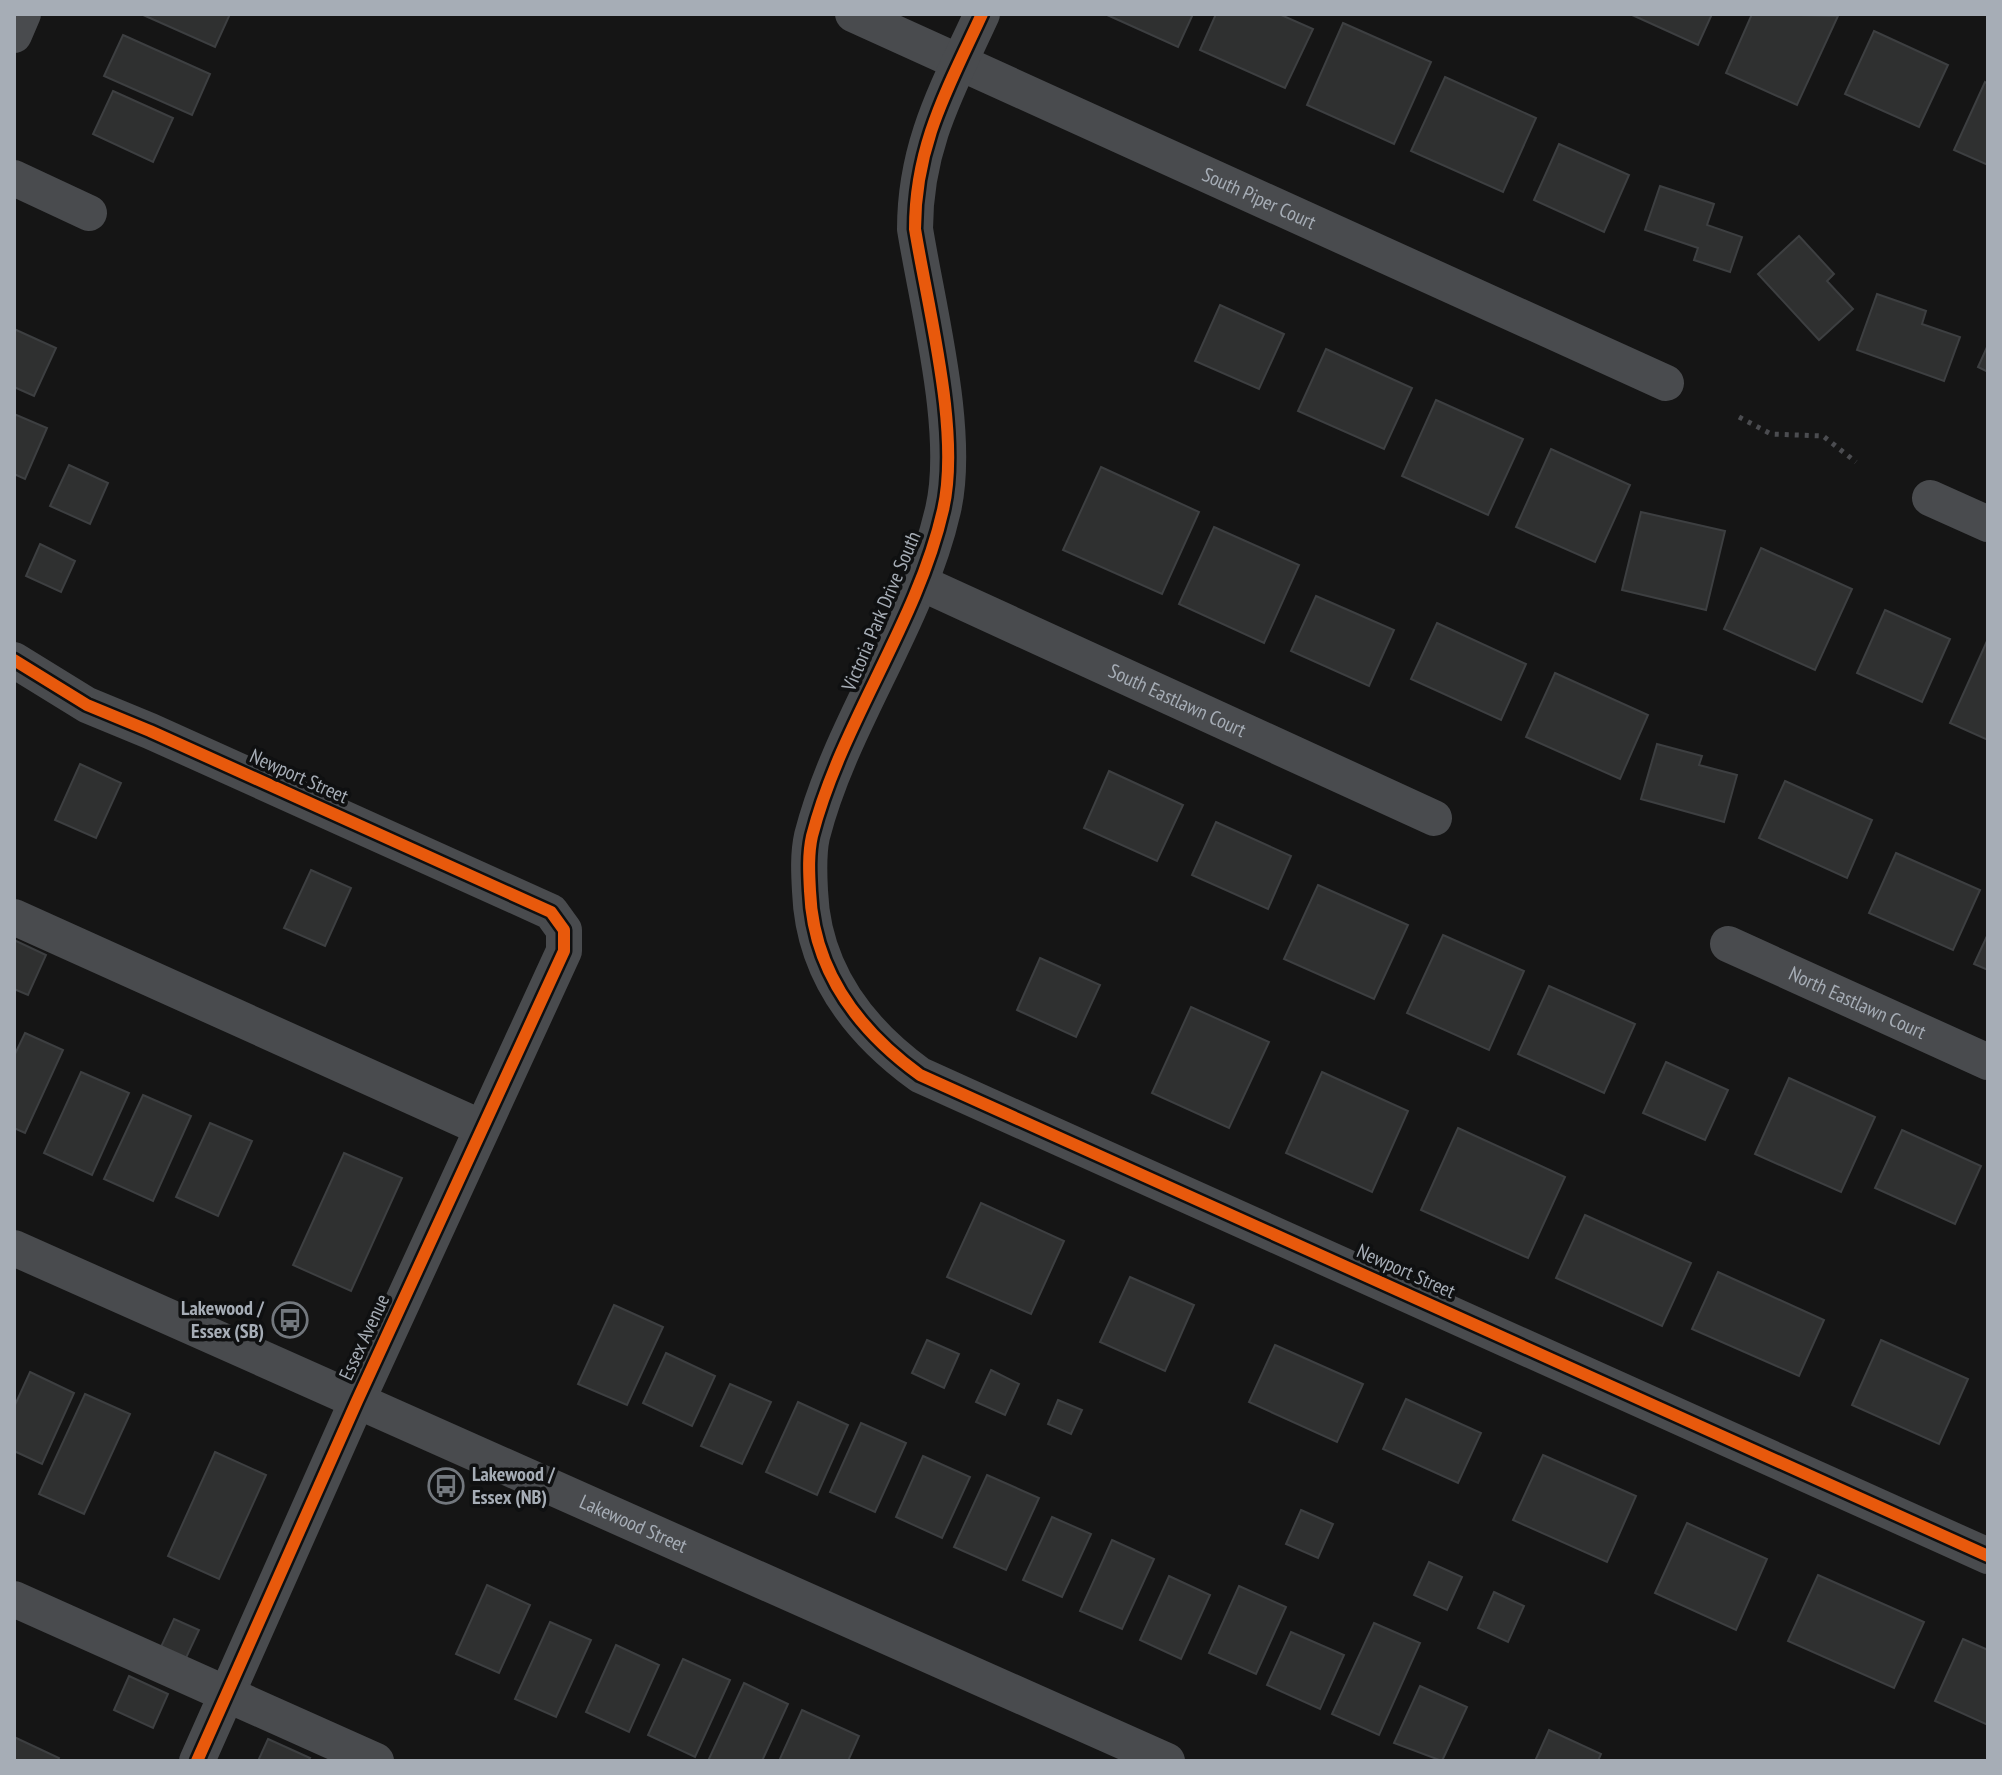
<svg xmlns="http://www.w3.org/2000/svg" width="2002" height="1775" font-family="'PT Sans Narrow',sans-serif">
<style>
.building{fill:#2f3030;stroke:#3d3f41;stroke-width:2}
.lines{fill:none;stroke-linecap:round;stroke-linejoin:round}
.path{stroke:#4b4c50;stroke-width:5;stroke-dasharray:4 6;stroke-linecap:butt}
.minor{stroke:#494b4e;stroke-width:36}
.cycleway-casing{stroke:#0f1011;stroke-width:17}
.cycleway{stroke:#e8590c;stroke-width:12}
.labels{text-anchor:middle;dominant-baseline:central;stroke-width:7;stroke-linejoin:round;paint-order:stroke}
.street-label{font-size:20px;fill:#a6adb6;stroke:#0f1011}
.poi-label{font-size:20px;font-weight:bold;fill:#a6adb6;stroke:#0f1011;text-anchor:end}
</style>
<rect width="100%" height="100%" fill="#151515"/>
<g class="building">
<polygon points="141,14 230,14 215,47"/>
<polygon points="1105,14 1193,14 1178,47"/>
<polygon points="1216,14 1279,14 1313,29 1285,88 1200,50"/>
<polygon points="1630,14 1712,14 1698,45"/>
<polygon points="1752,14 1838,16 1797,105 1726,73"/>
<polygon points="1343,23 1431,62 1394,144 1307,105"/>
<polygon points="1874,31 1948,65 1919,127 1845,94"/>
<polygon points="123,35 210,74 192,115 104,76"/>
<polygon points="1445,77 1536,118 1503,192 1411,151"/>
<polygon points="1985,82 1988,84 1988,165 1954,150"/>
<polygon points="113,91 173,118 153,162 93,134"/>
<polygon points="1559,144 1629,175 1604,232 1534,200"/>
<polygon points="1660,186 1714,204 1707,225 1742,237 1730,272 1694,260 1698,248 1645,230"/>
<polygon points="1799,236 1834,274 1827,281 1853,309 1819,340 1758,274"/>
<polygon points="1877,294 1926,311 1922,324 1960,337 1944,381 1857,350"/>
<polygon points="1220,305 1284,334 1259,389 1195,361"/>
<polygon points="14,329 56,348 34,396 14,387"/>
<polygon points="1988,345 1988,372 1978,367"/>
<polygon points="1326,349 1412,388 1384,449 1298,411"/>
<polygon points="1436,400 1523,439 1488,515 1402,476"/>
<polygon points="14,414 47,428 25,479 14,474"/>
<polygon points="1551,449 1630,485 1595,562 1516,527"/>
<polygon points="69,465 108,483 90,524 50,506"/>
<polygon points="1101,467 1199,512 1162,594 1063,550"/>
<polygon points="1641,512 1725,531 1706,610 1622,590"/>
<polygon points="1214,527 1299,565 1264,643 1179,604"/>
<polygon points="40,544 75,561 61,592 26,576"/>
<polygon points="1761,548 1852,589 1815,670 1724,629"/>
<polygon points="1316,596 1394,630 1369,686 1291,651"/>
<polygon points="1885,610 1950,639 1922,702 1857,673"/>
<polygon points="1437,623 1526,664 1501,720 1411,679"/>
<polygon points="1987,641 1988,641 1988,740 1950,723"/>
<polygon points="1555,673 1648,715 1620,779 1526,737"/>
<polygon points="1657,744 1702,756 1699,765 1737,775 1724,822 1641,799"/>
<polygon points="80,764 121,783 96,838 55,820"/>
<polygon points="1109,771 1183,805 1157,861 1084,828"/>
<polygon points="1785,781 1872,820 1847,878 1759,838"/>
<polygon points="1216,822 1291,856 1268,909 1192,875"/>
<polygon points="1896,853 1980,890 1953,950 1869,913"/>
<polygon points="311,870 351,888 325,946 284,928"/>
<polygon points="1318,885 1408,925 1374,999 1284,959"/>
<polygon points="1988,934 1988,970 1974,964"/>
<polygon points="1443,935 1524,971 1489,1050 1407,1013"/>
<polygon points="14,940 46,955 28,995 14,989"/>
<polygon points="1040,958 1100,985 1076,1037 1017,1010"/>
<polygon points="1549,986 1635,1024 1604,1093 1518,1054"/>
<polygon points="1191,1007 1269,1042 1229,1128 1152,1093"/>
<polygon points="25,1033 63,1050 25,1133 14,1128 14,1056"/>
<polygon points="1666,1062 1728,1090 1705,1140 1643,1113"/>
<polygon points="81,1072 129,1093 92,1175 44,1153"/>
<polygon points="1322,1072 1408,1111 1372,1192 1286,1153"/>
<polygon points="1789,1078 1875,1117 1841,1192 1755,1154"/>
<polygon points="143,1095 191,1116 153,1201 104,1179"/>
<polygon points="210,1123 252,1141 218,1216 176,1197"/>
<polygon points="1458,1128 1565,1177 1528,1258 1421,1210"/>
<polygon points="1902,1130 1981,1166 1955,1224 1875,1188"/>
<polygon points="344,1153 402,1178 351,1291 293,1265"/>
<polygon points="981,1203 1064,1241 1031,1314 947,1277"/>
<polygon points="1585,1215 1691,1263 1662,1326 1556,1278"/>
<polygon points="1718,1272 1824,1320 1799,1376 1692,1329"/>
<polygon points="1130,1277 1194,1305 1165,1371 1100,1342"/>
<polygon points="614,1305 663,1327 627,1405 578,1384"/>
<polygon points="927,1340 959,1354 944,1388 912,1373"/>
<polygon points="1881,1340 1968,1379 1939,1444 1852,1405"/>
<polygon points="1275,1345 1363,1384 1337,1442 1249,1402"/>
<polygon points="666,1353 715,1376 692,1426 643,1403"/>
<polygon points="991,1370 1019,1384 1005,1415 976,1402"/>
<polygon points="30,1372 74,1393 42,1464 14,1451 14,1407"/>
<polygon points="730,1384 771,1402 742,1464 701,1446"/>
<polygon points="85,1394 130,1414 84,1514 39,1494"/>
<polygon points="1406,1399 1481,1433 1458,1483 1383,1449"/>
<polygon points="1058,1400 1082,1410 1071,1434 1048,1424"/>
<polygon points="798,1402 848,1425 817,1495 766,1472"/>
<polygon points="861,1423 906,1443 875,1512 830,1492"/>
<polygon points="215,1452 266,1475 219,1579 168,1556"/>
<polygon points="1543,1455 1636,1496 1607,1562 1513,1520"/>
<polygon points="923,1456 970,1477 942,1538 896,1517"/>
<polygon points="987,1475 1039,1498 1006,1570 954,1547"/>
<polygon points="1301,1510 1333,1524 1318,1558 1286,1544"/>
<polygon points="1052,1517 1091,1534 1062,1597 1023,1580"/>
<polygon points="1687,1523 1767,1559 1736,1630 1655,1593"/>
<polygon points="1112,1540 1154,1559 1122,1629 1080,1611"/>
<polygon points="1429,1562 1462,1577 1447,1610 1414,1595"/>
<polygon points="1818,1575 1924,1622 1894,1688 1788,1641"/>
<polygon points="1169,1576 1210,1595 1181,1659 1140,1640"/>
<polygon points="487,1585 530,1605 499,1673 456,1654"/>
<polygon points="1239,1586 1286,1607 1256,1674 1209,1653"/>
<polygon points="1494,1592 1524,1606 1508,1642 1478,1628"/>
<polygon points="174,1619 199,1630 185,1660 160,1649"/>
<polygon points="550,1622 591,1640 556,1717 515,1699"/>
<polygon points="1374,1623 1420,1643 1379,1735 1332,1714"/>
<polygon points="1291,1632 1344,1655 1320,1709 1267,1685"/>
<polygon points="1963,1639 1988,1650 1988,1725 1935,1701"/>
<polygon points="616,1645 659,1665 629,1732 586,1712"/>
<polygon points="683,1659 730,1680 695,1757 648,1735"/>
<polygon points="129,1676 168,1694 153,1728 114,1710"/>
<polygon points="744,1683 788,1704 762,1761 708,1761"/>
<polygon points="1420,1686 1467,1707 1442,1761 1394,1743"/>
<polygon points="802,1710 859,1736 848,1761 779,1761"/>
<polygon points="1549,1730 1601,1754 1598,1761 1535,1761"/>
<polygon points="14,1737 59,1758 58,1761 14,1761"/>
<polygon points="268,1739 310,1758 308,1761 258,1761"/>
</g>
<g class="lines">
<polyline class="path" points="1739,417 1771,434 1823,436 1856,462"/>
<g class="minor">
<path id="s1" d="M 853,14 L 1666,383"/>
<path d="M 982,14 C 948,88 915,145 915,229 C 928,309 961,433 943,510 C 917,624 841,723 812,836 C 808,854 809,873 810,891 C 813,970 858,1030 920,1075 L 1988,1556"/>
<polyline points="14,35 23,14"/>
<polyline points="14,178 89,213"/>
<polyline points="1930,498 1988,524"/>
<path id="s2" d="M 919,582 L 1434,818"/>
<polyline points="14,660 87,705 150,731 551,912 564,930 564,951 357,1401 197,1761"/>
<polyline points="14,917 482,1128"/>
<path id="s3" d="M 1728,944 L 1988,1062"/>
<path id="s4" d="M 14,1248 L 1167,1761"/>
<polyline points="14,1599 376,1761"/>
</g>
<defs>
<g id="cycleway">
<path d="M 982,14 C 948,88 915,145 915,229 C 928,309 961,433 943,510 C 917,624 841,723 812,836 C 808,854 809,873 810,891 C 813,970 858,1030 920,1075 L 1988,1556"/>
<polyline points="14,660 87,705 150,731 551,912 564,930 564,951 357,1401 197,1761"/>
</g>
</defs>
<use href="#cycleway" class="cycleway-casing"/>
<use href="#cycleway" class="cycleway"/>
</g>
<defs>
<symbol id="bus-ring" viewBox="-11 -11 22 22"><circle r="9.5" fill="#0f1011" stroke="#73787e" stroke-width="1.5"/><path d="M-5-6H5V4H4V6H2V4H-2V6H-4V4H-5ZM-3.5-4V0h7V-4ZM-3.5 1.2v1.5H-2V1.2ZM2 1.2v1.5H3.5V1.2Z" fill="#73787e"/></symbol>
</defs>
<g fill-rule="evenodd">
<use href="#bus-ring" x="270" y="1300" width="40" height="40"/>
<use href="#bus-ring" x="426" y="1466" width="40" height="40"/>
</g>
<g class="labels">
<g class="street-label">
<text stroke="none"><textPath href="#s1" startOffset="446">South Piper Court</textPath></text>
<text transform="translate(881 611) rotate(-67)">Victoria Park Drive South</text>
<text stroke="none"><textPath href="#s2" startOffset="284">South Eastlawn Court</textPath></text>
<text transform="translate(299 776) rotate(24)">Newport Street</text>
<text stroke="none"><textPath href="#s3" startOffset="142">North Eastlawn Court</textPath></text>
<text transform="translate(1406 1271) rotate(24)">Newport Street</text>
<text transform="translate(364 1337) rotate(-65)">Essex Avenue</text>
<text stroke="none"><textPath href="#s4" startOffset="678">Lakewood Street</textPath></text>
</g>
<g class="poi-label">
<text x="264" y="1308">Lakewood /<tspan x="264" dy="23">Essex (SB)</tspan></text>
<text x="472" y="1474" text-anchor="start">Lakewood /<tspan x="472" dy="23">Essex (NB)</tspan></text>
</g>
</g>
<rect width="2002" height="1775" fill="none" stroke="#a6adb6" stroke-width="32"/>
</svg>
